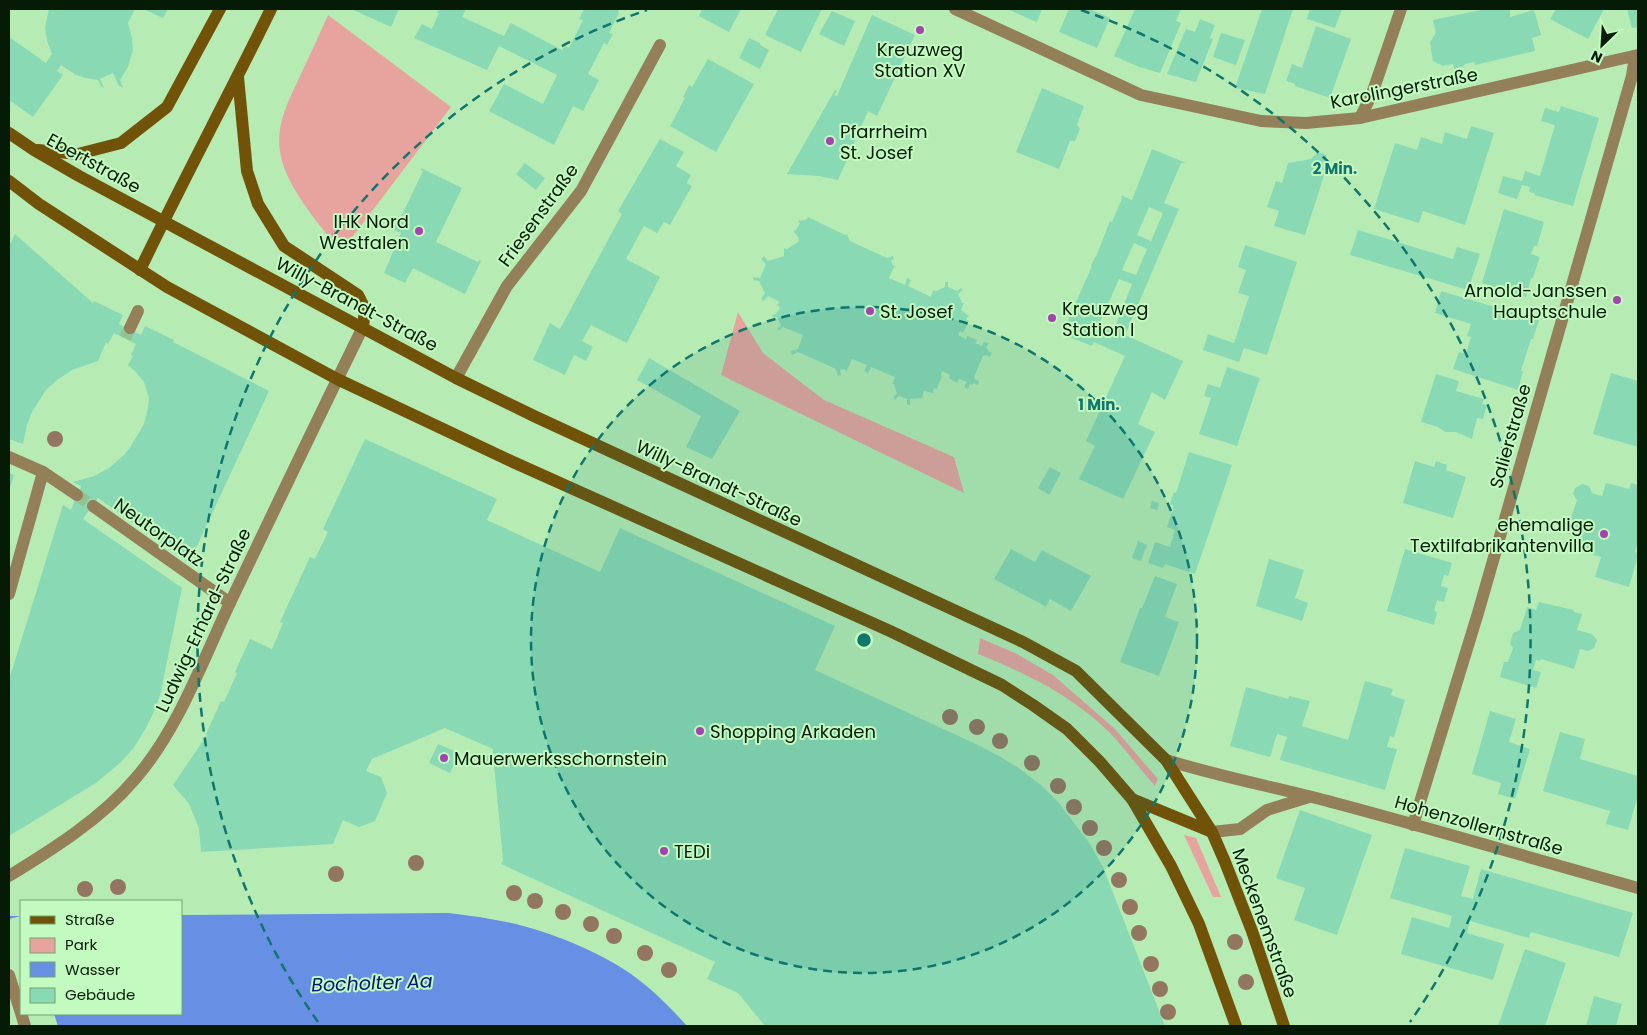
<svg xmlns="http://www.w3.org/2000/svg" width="1647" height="1035" font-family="Poppins,sans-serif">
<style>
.green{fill:#e7a49f}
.water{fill:#678fe3}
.pier{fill:#b6ecb4}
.building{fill:#89d9b4;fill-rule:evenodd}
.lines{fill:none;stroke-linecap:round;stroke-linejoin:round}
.street-tunnel{stroke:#93c291;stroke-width:12;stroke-dasharray:12 6;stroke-linecap:butt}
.street{stroke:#937f58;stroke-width:12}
.secondary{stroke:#705309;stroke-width:12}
.tree{fill:#937660}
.ring{fill:none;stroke:#0f766e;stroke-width:2.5;stroke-dasharray:9 6}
.poi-dot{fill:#a345ad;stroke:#c3fac0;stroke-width:2}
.labels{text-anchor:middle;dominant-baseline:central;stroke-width:4;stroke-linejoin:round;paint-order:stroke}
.poi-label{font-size:18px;fill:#061b06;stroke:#c3fac0;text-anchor:start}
.street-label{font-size:18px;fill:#061b06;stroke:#c3fac0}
.water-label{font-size:19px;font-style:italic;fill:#001678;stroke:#c3fac0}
.centre{fill:#0f766e;stroke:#c3fac0;stroke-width:2.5}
.ring-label{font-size:15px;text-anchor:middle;font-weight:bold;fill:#0f766e;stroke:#c3fac0;stroke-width:4;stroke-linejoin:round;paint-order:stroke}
</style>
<rect width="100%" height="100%" fill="#b6ecb4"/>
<g class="green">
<path d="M 328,15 L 451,107 L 341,252 C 322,228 301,204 288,177 C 269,137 284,110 301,74 C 310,55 319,35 328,15 Z"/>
<polygon points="738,312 763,353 824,400 954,457 964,493 721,375"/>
<path d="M 980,638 L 1017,654 L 1053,675 L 1115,729 L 1158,779 L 1155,786 C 1140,769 1126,750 1110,733 C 1073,696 1026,673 978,654 Z"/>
<polygon points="1184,835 1196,838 1221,897 1213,897"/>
</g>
<path class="water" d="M 448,913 C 462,915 476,916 490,919 C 536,926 593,948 631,974 C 652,989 670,1007 687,1026 L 9,1026 L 9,916 L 21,916 L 21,1014 L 181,1014 L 181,915 Z"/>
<polygon class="pier" points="21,916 21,1014 54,1014 58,1026 9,1026 9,919"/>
<g class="building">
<polygon points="49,9 135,9 128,23 132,39 133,50 128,67 120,80 123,88 119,86 113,73 100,79 104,88 101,86 98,80 85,78 76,75 61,65 57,71 63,75 33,117 9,100 9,37 46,63 52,54 47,41 45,28"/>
<polygon points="143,9 168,9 163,18"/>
<polygon points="351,9 399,9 391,27"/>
<polygon points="439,9 466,9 462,17 504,36 511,23 562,50 565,46 569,48 583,20 579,19 584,9 619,9 618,11 619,13 609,33 613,34 607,45 604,43 588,74 599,80 583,111 573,106 554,145 489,111 504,84 543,104 557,75 499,46 487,70 414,38 422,24 432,29 439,13 437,13"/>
<polygon points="702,9 741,9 729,32 699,16"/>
<polygon points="778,9 822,9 801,52 765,35"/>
<polygon points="1007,9 1042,9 1037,22"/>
<polygon points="1069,9 1093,9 1092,10 1110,18 1097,48 1059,32"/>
<polygon points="1135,9 1181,9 1176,21 1181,23 1160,73 1139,67 1114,56"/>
<polygon points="1262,9 1293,9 1265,94 1235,88"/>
<polygon points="1310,9 1342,9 1335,28 1307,19"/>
<polygon points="1486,9 1510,9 1510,17 1534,10 1541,35 1532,38 1535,51 1475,65 1474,62 1465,64 1464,66 1454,69 1453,64 1443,66 1433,61 1430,42 1436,33 1433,20"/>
<polygon points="1556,9 1604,9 1588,39 1550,19"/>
<polygon points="1627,9 1638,9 1638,27 1632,28"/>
<polygon points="832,11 855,21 844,46 819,34"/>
<polygon points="872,15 915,35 877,116 868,111 838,180 819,176 787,174 835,90 837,91 834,95 837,96"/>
<polygon points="1200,19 1215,25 1210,38 1213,39 1196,82 1167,74 1186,29 1195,32"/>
<polygon points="1316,26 1351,39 1330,98 1295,86 1295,84 1286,81 1292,64 1302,68"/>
<polygon points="1221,33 1245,40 1236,65 1213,57"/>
<polygon points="749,38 760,43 760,45 769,50 760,69 739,58"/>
<polygon points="708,59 754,84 716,152 670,126 685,98 683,97 689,85 692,87"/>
<polygon points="1042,88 1084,106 1077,125 1080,129 1075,141 1070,141 1059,169 1016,152"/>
<polygon points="1561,106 1599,118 1573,206 1534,195 1535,193 1529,192 1530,187 1522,185 1517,199 1498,193 1503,176 1522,181 1525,171 1540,176 1555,125 1541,121 1545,108 1559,112"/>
<polygon points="1471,126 1494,133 1465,225 1423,211 1419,223 1374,209 1395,143 1417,150 1421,137 1442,144 1445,132 1467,139"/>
<polygon points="660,139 684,152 676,166 691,175 687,183 692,186 670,225 664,222 657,233 644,226 626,259 660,277 627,343 591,325 582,341 593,347 586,361 574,355 565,375 533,360 550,323 560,329 622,214 618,211"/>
<path d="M 1152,149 L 1186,163 L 1181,163 L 1164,203 L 1179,209 L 1125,335 L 1183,361 L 1165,400 L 1152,392 L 1138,424 L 1155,432 L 1123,499 L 1079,479 L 1095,446 L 1086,441 L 1125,356 L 1094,342 L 1092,346 L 1062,334 L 1092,266 L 1091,266 L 1095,257 L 1096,257 L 1110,221 L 1112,222 L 1122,198 L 1121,195 L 1132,200 ZM 1149,207 L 1163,213 L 1151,241 L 1137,235 ZM 1134,243 L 1147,249 L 1136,275 L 1122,270 ZM 1119,279 L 1132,284 L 1114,329 L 1100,328 L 1098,327 Z"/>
<polygon points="1318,152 1326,155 1328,163 1305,235 1274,226 1279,211 1267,207 1276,181 1282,183 1288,163 1311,159"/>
<polygon points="525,163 545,178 536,190 516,174"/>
<polygon points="421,168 462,188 436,242 478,262 479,260 481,261 465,294 413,268 405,283 384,273 401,233 392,229 399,216 401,217 423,171 421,170"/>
<polygon points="1504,209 1544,222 1537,246 1534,246 1531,254 1540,257 1533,278 1531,278 1526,297 1482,283"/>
<polygon points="808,217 845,235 847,234 850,241 887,258 893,256 894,259 891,260 893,266 895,265 889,278 905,285 907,278 911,280 908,286 931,297 933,290 936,291 945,287 945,282 948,282 948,287 957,291 961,288 963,290 958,294 962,303 964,303 961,310 969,316 966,319 969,321 963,333 960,331 958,335 966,339 967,336 977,340 975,343 982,346 984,342 989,343 986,348 988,349 988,351 992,353 990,357 986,355 983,356 974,377 975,377 974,379 979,381 978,385 973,383 972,385 970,384 968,389 964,387 967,382 959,379 957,383 949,378 950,375 942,371 941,375 942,376 937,389 934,388 933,393 924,391 922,398 910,399 910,405 907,405 907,399 899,396 895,400 893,397 897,394 894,384 892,384 895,377 871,367 868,373 864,371 867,365 852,359 846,372 845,369 840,370 841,375 838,376 836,369 798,352 792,355 791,351 798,349 803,335 783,327 779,331 777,329 781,325 777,317 773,317 772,315 776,314 780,308 777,304 780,302 768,296 764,301 761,299 765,293 759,281 753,280 753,277 760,278 766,264 761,259 764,256 768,261 784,256 784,248 787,249 799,241 798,239 799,238 794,232 794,230 796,230 800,223 798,222 799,220 801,221 807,219"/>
<polygon points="1358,230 1453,259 1457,247 1480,254 1468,290 1350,255"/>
<polygon points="15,234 93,303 94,301 123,315 119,324 141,335 145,326 174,340 173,342 269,391 189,563 98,498 83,519 182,588 161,691 157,705 146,728 133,749 121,762 96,783 9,836 9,680 63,505 71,510 81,486 73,482 94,476 109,468 124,455 131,446 144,424 148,408 149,398 144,382 135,371 128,365 133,356 131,355 136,344 114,333 108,344 106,342 98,361 72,370 57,380 46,390 32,412 27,425 23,444 9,439 9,247"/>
<polygon points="1245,245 1297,262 1267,355 1244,348 1239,362 1203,350 1208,334 1234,343 1249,296 1238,293 1246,270 1238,267"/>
<polygon points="1441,291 1539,320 1533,339 1531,339 1521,371 1523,371 1518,390 1453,369 1459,352 1466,354 1471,337 1467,336 1471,324 1435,313"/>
<polygon points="649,358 740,411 712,459 686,447 701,416 637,380"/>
<polygon points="1227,367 1260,378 1237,446 1199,434 1211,398 1204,396 1208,384 1220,388"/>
<polygon points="1611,373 1638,381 1638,447 1593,434"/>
<polygon points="1436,374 1459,381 1456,391 1484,399 1482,404 1487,405 1483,419 1477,418 1472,439 1456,432 1445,432 1438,427 1421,422"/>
<polygon points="365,439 497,499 487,520 600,572 620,528 835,626 815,670 976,744 999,756 1020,769 1041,785 1059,803 1090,844 1103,867 1165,1026 765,1026 738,993 707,979 715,962 501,864 503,860 494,764 485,765 485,756 493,755 493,749 445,728 372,759 366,771 381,777 387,793 375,821 359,827 343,820 333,844 201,852 199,828 189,804 173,785 207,735 206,734 221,701 224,702 237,673 235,672 250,639 272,649 283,623 280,622 310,557 315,559 328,532 323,529"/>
<polygon points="1189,452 1232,465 1195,574 1165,564 1163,568 1148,563 1155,542 1170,547 1175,530 1167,527 1174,506 1170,504 1174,492 1176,493"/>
<polygon points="1415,461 1434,467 1436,461 1447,465 1446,470 1466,477 1453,518 1403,503"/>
<polygon points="1050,467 1061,473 1049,495 1038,488"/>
<polygon points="9,473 14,475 9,491"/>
<polygon points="1606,483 1629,489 1631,483 1638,485 1638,542 1635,552 1638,553 1638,555 1629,587 1595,577 1601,557 1568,547 1572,535 1566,533 1577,500 1573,494 1575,488 1582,484 1589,486 1592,493 1602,496"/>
<polygon points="1152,501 1159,503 1157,510 1150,508"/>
<polygon points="1138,541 1147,545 1141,561 1132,558"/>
<polygon points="1011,549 1035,562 1042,550 1091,576 1071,611 1050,599 1044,610 1045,606 994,579"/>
<polygon points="1405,549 1452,563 1448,576 1444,575 1441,586 1448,588 1444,602 1437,600 1434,611 1437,612 1434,625 1387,611"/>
<polygon points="1269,559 1304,570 1295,598 1308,603 1302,621 1256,606"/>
<polygon points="1155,576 1177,584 1165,617 1179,622 1159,676 1120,662 1140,608 1142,608"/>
<polygon points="1539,602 1574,610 1574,612 1582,614 1577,630 1592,634 1597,640 1594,648 1588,651 1580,649 1574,669 1541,659 1540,661 1536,660 1533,670 1541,672 1536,688 1500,677 1504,662 1508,662 1513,648 1510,644 1513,633 1520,630 1527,607 1536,610"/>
<polygon points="1365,681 1393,689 1391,695 1405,700 1394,737 1390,736 1387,747 1397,749 1385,790 1280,760 1287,737 1277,734 1270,757 1230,746 1246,687 1288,699 1289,696 1310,701 1302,726 1348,740"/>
<polygon points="1490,711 1516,719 1509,742 1530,749 1515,799 1498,794 1501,783 1472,774"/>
<polygon points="1560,732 1585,739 1580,759 1638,776 1638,795 1628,830 1606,824 1610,811 1543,791"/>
<polygon points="438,744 459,753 450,773 429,763"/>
<polygon points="1300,810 1372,835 1337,935 1294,920 1305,888 1276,878"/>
<polygon points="1405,848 1470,866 1461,896 1473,899 1481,869 1633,913 1619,957 1531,932 1529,938 1470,921 1467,933 1504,944 1493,980 1401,954 1412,917 1449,928 1452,916 1390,898"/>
<polygon points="1525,949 1566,963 1545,1026 1498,1026"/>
<polygon points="1594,996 1622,1004 1616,1026 1586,1026"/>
</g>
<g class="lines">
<g class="street-tunnel">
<polyline points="125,338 130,328"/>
<polyline points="77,495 93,506"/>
</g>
<g class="street">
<polyline points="955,9 1141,95 1261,121 1306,123 1360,118 1638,55"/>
<polyline points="1360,118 1372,94 1401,9"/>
<polyline points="130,328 138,311"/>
<polyline points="456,378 507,286 581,191 660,45"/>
<polyline points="9,457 43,472 77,495"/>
<polyline points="93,506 230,603"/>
<polyline points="9,594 43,472"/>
<path d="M 1166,760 C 1221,777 1279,788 1335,803 C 1437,830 1537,860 1638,888"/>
<polyline points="1413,825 1478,613 1632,76 1635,56"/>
<polyline points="1212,832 1240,829 1267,810 1309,797"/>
<path d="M 9,876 C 53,849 101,819 135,779 C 177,731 201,665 228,607 C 273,513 317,420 363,327"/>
<polyline points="9,975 25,1026"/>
</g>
<g class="secondary">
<polyline points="238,77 247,171 258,204 284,246 358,295 365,309 363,327"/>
<polyline points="9,133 34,150 79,176 456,378 536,417 1023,642 1076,671 1166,760 1212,832 1225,862 1252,931 1284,1026"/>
<polyline points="38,150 78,154 121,143 167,107 220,9"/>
<polyline points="9,181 39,204 167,287 337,379 513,462 890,631 1002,685 1033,705 1067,729 1100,762 1132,799 1171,866 1199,924 1236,1026"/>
<path d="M 140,270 C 182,182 228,97 271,9"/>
<polyline points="1132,799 1212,832"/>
</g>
</g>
<g class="tree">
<circle cx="55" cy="439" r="8"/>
<circle cx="950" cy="717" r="8"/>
<circle cx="977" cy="727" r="8"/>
<circle cx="1000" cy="741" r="8"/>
<circle cx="1032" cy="763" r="8"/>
<circle cx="1058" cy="786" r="8"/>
<circle cx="1074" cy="807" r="8"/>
<circle cx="1090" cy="828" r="8"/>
<circle cx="1104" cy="848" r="8"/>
<circle cx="416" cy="863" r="8"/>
<circle cx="336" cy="874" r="8"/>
<circle cx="1119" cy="880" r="8"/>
<circle cx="118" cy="887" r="8"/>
<circle cx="85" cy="889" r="8"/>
<circle cx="514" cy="893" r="8"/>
<circle cx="535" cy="901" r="8"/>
<circle cx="1130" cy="907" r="8"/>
<circle cx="563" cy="912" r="8"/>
<circle cx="591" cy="924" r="8"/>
<circle cx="1139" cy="933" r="8"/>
<circle cx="614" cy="936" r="8"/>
<circle cx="1235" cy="942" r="8"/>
<circle cx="645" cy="953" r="8"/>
<circle cx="1151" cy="964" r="8"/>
<circle cx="669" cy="970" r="8"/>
<circle cx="1246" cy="982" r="8"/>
<circle cx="1160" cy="989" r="8"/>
<circle cx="1168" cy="1012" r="8"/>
</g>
<circle cx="864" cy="640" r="333" fill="#0f766e" fill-opacity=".12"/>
<g class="ring">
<circle cx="864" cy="640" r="333"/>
<path d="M318 1022A666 666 0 0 1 647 10M1081 10A666 666 0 0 1 1410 1022"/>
</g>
<g class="poi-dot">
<circle cx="920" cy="30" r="5"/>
<circle cx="830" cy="141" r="5"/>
<circle cx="419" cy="231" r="5"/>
<circle cx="1617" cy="300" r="5"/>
<circle cx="870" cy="311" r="5"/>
<circle cx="1052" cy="318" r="5"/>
<circle cx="1604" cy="534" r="5"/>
<circle cx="700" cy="731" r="5"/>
<circle cx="444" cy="758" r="5"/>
<circle cx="664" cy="851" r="5"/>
</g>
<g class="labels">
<g class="poi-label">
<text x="920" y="49" text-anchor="middle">Kreuzweg<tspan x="920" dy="21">Station XV</tspan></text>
<text x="840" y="131">Pfarrheim<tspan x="840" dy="21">St. Josef</tspan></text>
<text x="409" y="221" text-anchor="end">IHK Nord<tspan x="409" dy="21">Westfalen</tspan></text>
<text x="1607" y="290" text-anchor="end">Arnold-Janssen<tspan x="1607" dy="21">Hauptschule</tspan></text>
<text x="1062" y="308">Kreuzweg<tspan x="1062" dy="21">Station I</tspan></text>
<text x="880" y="311">St. Josef</text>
<text x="1594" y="524" text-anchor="end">ehemalige<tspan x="1594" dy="21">Textilfabrikantenvilla</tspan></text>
<text x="710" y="731">Shopping Arkaden</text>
<text x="454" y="758">Mauerwerksschornstein</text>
<text x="674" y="851">TEDi</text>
</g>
<g class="street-label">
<text transform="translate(1404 88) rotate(-11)">Karolingerstraße</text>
<text transform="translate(94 163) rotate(29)">Ebertstraße</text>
<text transform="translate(538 215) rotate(-54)">Friesenstraße</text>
<text transform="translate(357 304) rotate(28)">Willy-Brandt-Straße</text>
<text transform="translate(1510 436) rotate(-74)">Salierstraße</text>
<text transform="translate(719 483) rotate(25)">Willy-Brandt-Straße</text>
<text transform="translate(159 532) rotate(35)">Neutorplatz</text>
<text transform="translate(203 620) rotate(-65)">Ludwig-Erhard-Straße</text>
<text transform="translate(1479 825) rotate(16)">Hohenzollernstraße</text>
<text transform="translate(1265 923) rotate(70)">Meckenemstraße</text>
</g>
<g class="water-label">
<text transform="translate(372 983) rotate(-2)">Bocholter Aa</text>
</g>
</g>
<circle cx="864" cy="640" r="8" class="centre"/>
<g class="ring-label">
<text x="1335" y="174">2 Min.</text>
<text x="1099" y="410">1 Min.</text>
</g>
<rect width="1647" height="1035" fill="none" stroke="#061b06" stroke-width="20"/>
<rect x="20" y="900" width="162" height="115" fill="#c3fac0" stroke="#77a176"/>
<rect x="30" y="916" width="25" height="8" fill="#705309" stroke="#77a176"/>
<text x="65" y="925" font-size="15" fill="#061b06">Straße</text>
<rect x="30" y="938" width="25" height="15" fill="#e7a49f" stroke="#77a176"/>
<text x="65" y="950" font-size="15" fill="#061b06">Park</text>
<rect x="30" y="962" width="25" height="15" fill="#678fe3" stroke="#77a176"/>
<text x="65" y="975" font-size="15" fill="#061b06">Wasser</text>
<rect x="30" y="988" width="25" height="15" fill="#89d9b4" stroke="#77a176"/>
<text x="65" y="1000" font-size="15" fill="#061b06">Gebäude</text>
<g transform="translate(1602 45) rotate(205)" stroke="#c3fac0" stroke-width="4" paint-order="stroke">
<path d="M0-4L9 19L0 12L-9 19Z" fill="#061b06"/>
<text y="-8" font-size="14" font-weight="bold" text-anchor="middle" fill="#061b06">N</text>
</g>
</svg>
